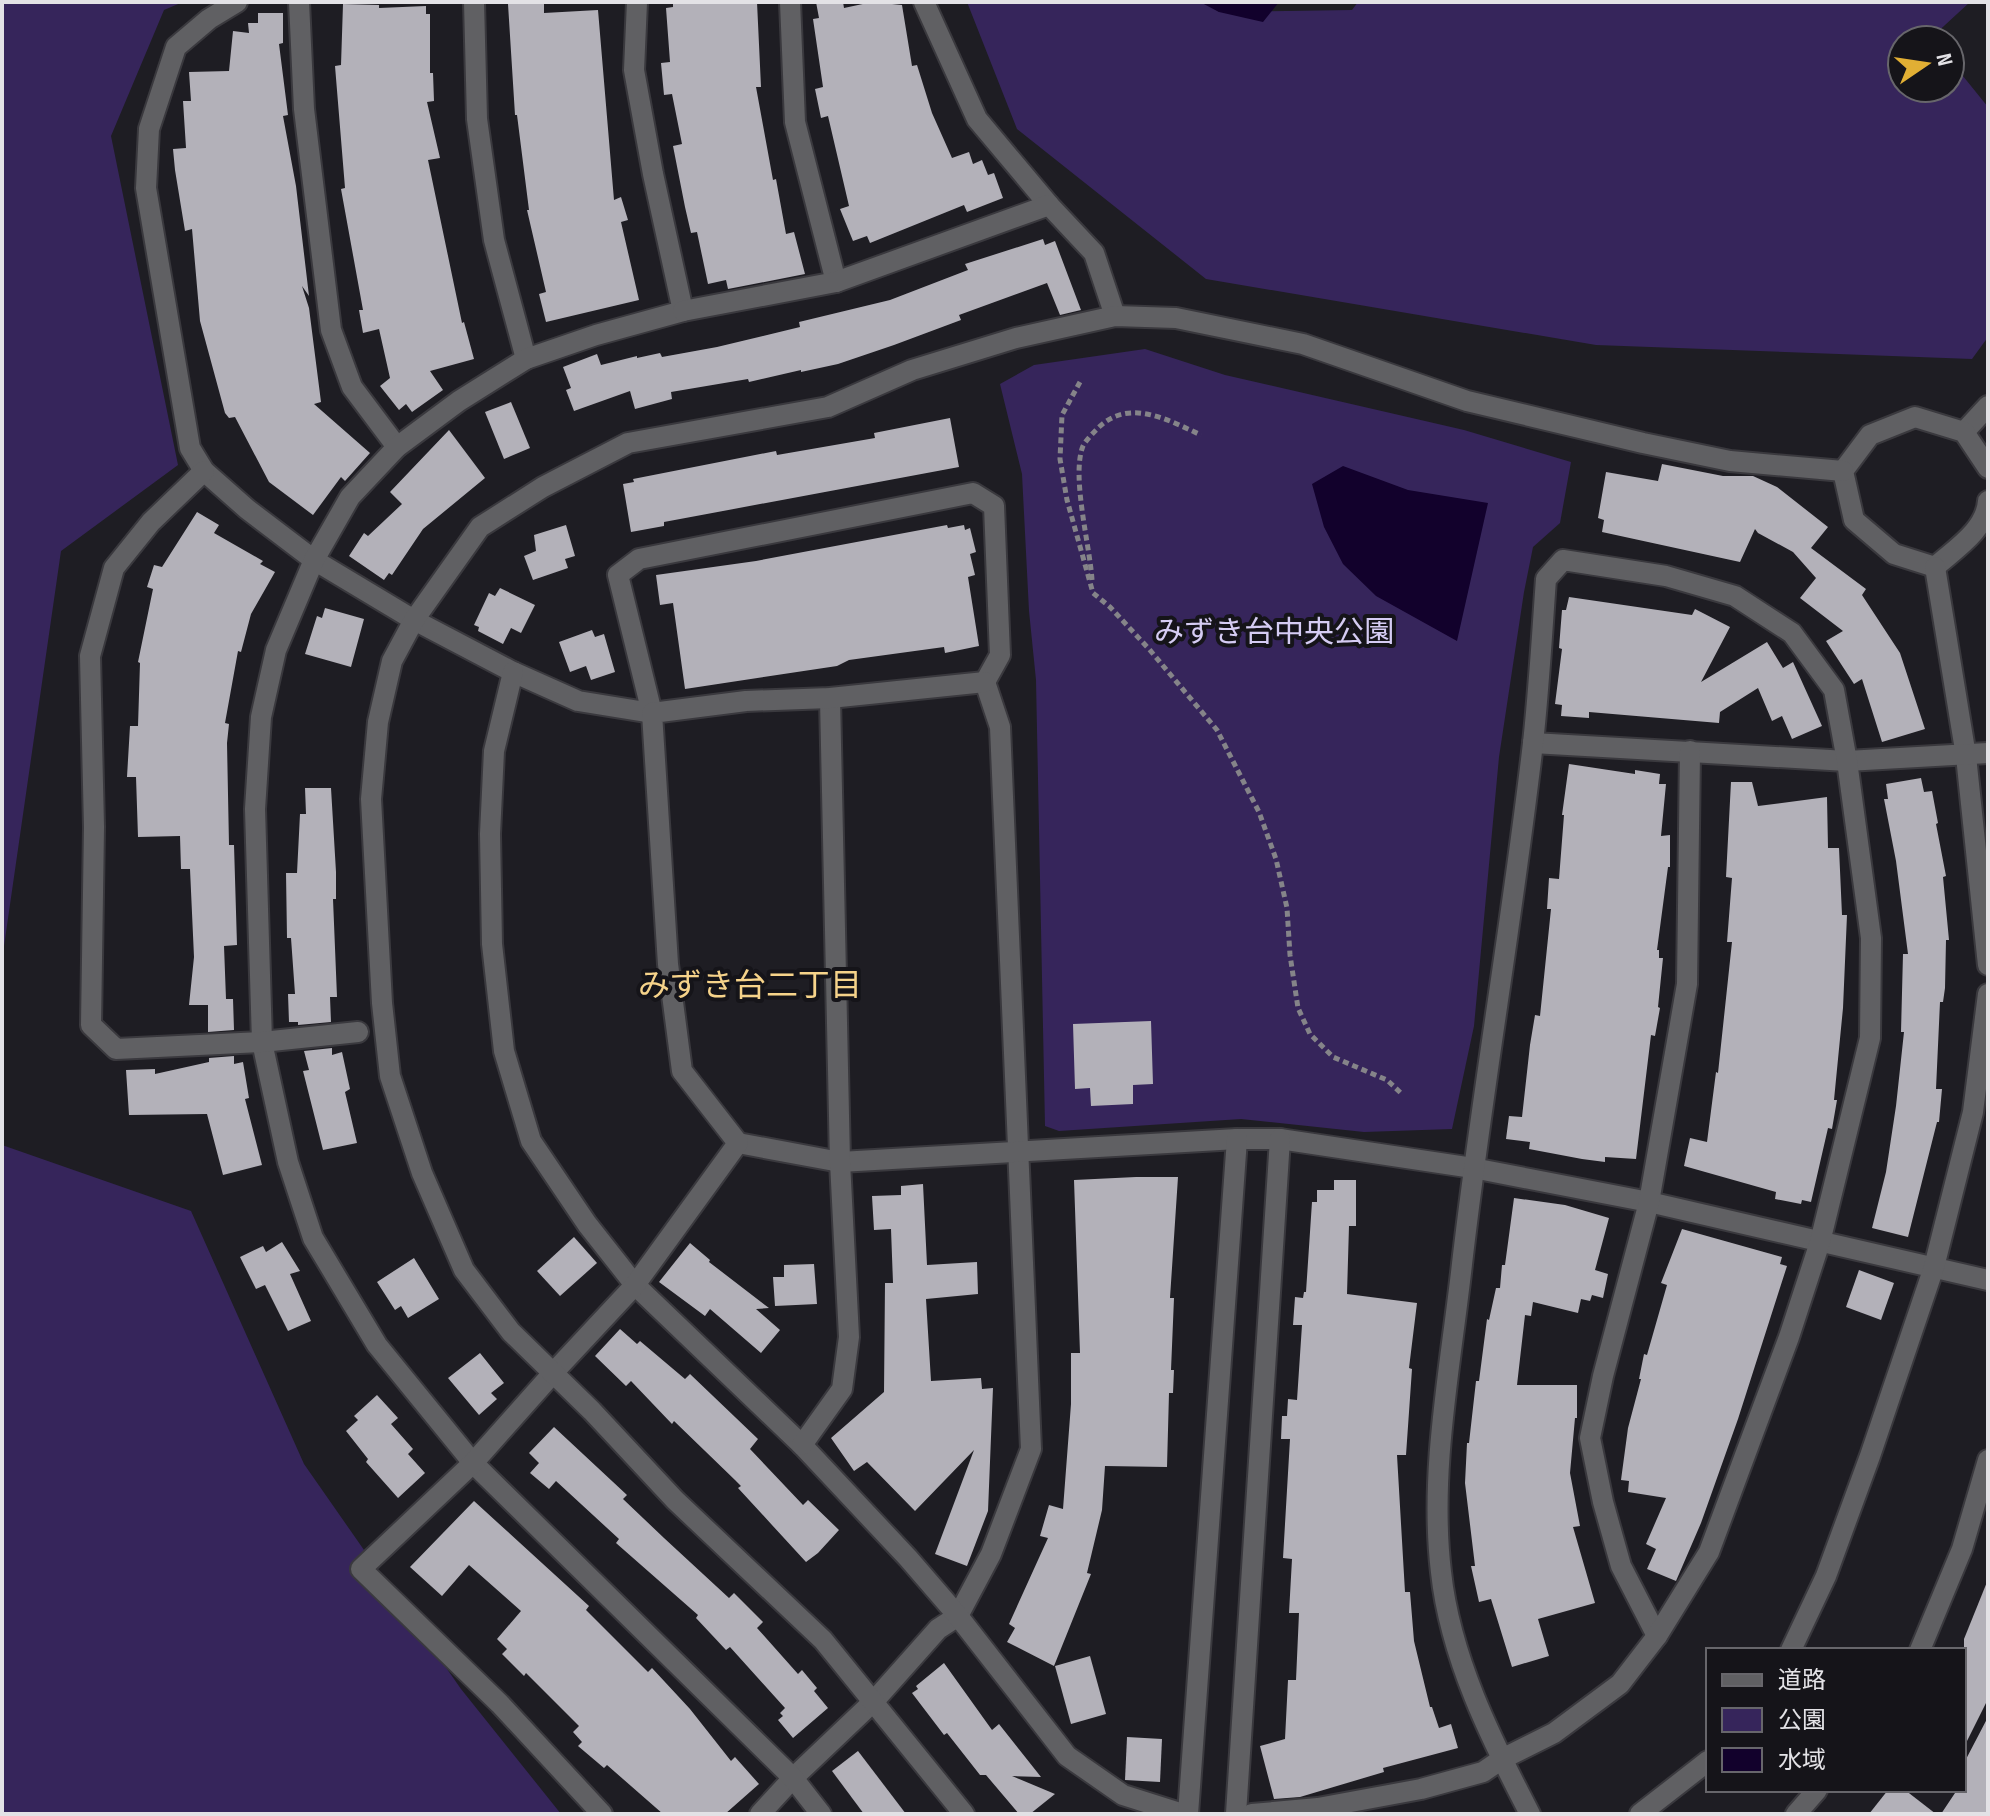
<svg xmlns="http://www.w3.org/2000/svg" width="1990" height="1816" font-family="'Sofia Sans Condensed','Noto Sans JP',sans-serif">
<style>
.green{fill:#36255b}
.water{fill:#12012c}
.building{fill:#b3b1b9}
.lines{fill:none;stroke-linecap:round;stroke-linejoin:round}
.minor-casing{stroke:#3a393e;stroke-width:24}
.path{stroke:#858489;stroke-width:5;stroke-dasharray:6 4;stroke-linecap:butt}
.minor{stroke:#606063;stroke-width:20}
.labels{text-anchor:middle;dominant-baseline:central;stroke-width:8;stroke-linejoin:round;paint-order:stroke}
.park-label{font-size:30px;fill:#d5ccf3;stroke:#151419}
.neighbourhood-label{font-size:32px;fill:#f6d38a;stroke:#151419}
</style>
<rect width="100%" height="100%" fill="#1e1d23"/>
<g class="green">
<polygon points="2,2 183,2 164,10 111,136 178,465 61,551 2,960"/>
<polygon points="967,2 1204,2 1219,12 1352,10 1358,2 1970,2 1932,37 1934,40 1902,40 1902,88 1950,88 1950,60 1988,107 1988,337 1972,359 1596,345 1206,279 1017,129"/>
<polygon points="1145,349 1225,375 1464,430 1571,462 1560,523 1533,547 1524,592 1499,757 1474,1026 1452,1129 1364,1132 1241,1119 1059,1131 1045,1126 1036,680 1029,611 1022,474 1000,384 1034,365"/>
<polygon points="2,1145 191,1211 304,1464 461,1689 561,1814 2,1814"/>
</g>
<g class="water">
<polygon points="1200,2 1279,2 1263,22 1219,12"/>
<polygon points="1343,466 1408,490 1488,503 1457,641 1376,596 1343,564 1324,527 1312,484"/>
</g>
<g class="building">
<polygon points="673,2 757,2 761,87 756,87 773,180 776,179 786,234 794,232 805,274 728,289 726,280 708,284 697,232 691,233 685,207 673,146 682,144 672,94 664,95 661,63 670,62 666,8 673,7"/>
<polygon points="816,2 843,2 844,8 872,2 902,5 912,66 917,65 932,113 952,158 969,152 973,164 982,160 988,175 994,173 1003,198 967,212 964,205 870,243 867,236 853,241 840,209 849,206 828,116 821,118 815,89 823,87 813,19 819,18"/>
<polygon points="544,3 544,13 598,10 614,200 621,197 628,220 621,222 639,300 546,322 539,294 546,292 527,210 529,210 517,115 515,115 508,4"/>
<polygon points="343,4 379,5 379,8 426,6 426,14 430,14 430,73 433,73 434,101 427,102 440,158 428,160 462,323 464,322 474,359 430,371 443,390 412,412 406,404 399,410 380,386 390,378 379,329 363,333 359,310 363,310 341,189 345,188 335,66 341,65"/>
<polygon points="258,13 283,13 283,43 279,44 288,115 283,116 296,186 309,296 302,286 309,308 321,402 314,404 370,453 345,481 341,477 313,515 269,482 235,417 229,418 225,413 200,321 192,229 185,231 175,170 173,149 186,148 183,101 191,101 189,72 229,71 233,31 249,33 248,23 258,23"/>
<polygon points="1043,239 1045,245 1055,241 1081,310 1060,315 1047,283 959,315 961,320 894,345 838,364 801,372 801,370 749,382 748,379 671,392 672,399 635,409 630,391 574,411 566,390 571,388 563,367 597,354 601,365 637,356 637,358 660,353 662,357 717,347 800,327 799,322 890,300 968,270 965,264"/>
<polygon points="511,402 530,448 504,459 485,412"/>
<polygon points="950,418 959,467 664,522 664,526 631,532 623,484 634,482 633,479 776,451 777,455 875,438 874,433"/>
<polygon points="449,430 485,478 423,529 392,575 389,573 384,580 349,556 364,533 368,536 402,504 390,492"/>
<polygon points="1662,464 1723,476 1753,476 1777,487 1828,527 1811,548 1866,589 1862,595 1900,653 1925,729 1882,742 1862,679 1854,684 1826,641 1843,631 1800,598 1816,578 1793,552 1758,533 1755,529 1740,562 1602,532 1604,520 1598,518 1606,472 1658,481"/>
<polygon points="197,512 219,525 214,533 263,561 260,564 275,572 251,614 241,652 238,651 225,723 229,724 227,743 229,845 234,845 237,945 224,946 226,999 233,999 234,1030 208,1032 208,1005 189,1005 194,957 190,869 181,869 180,836 138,837 136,777 127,777 130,726 138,726 140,663 138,662 153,589 147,587 154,565 162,567"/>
<polygon points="566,525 575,556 565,559 568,568 533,580 524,556 536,551 534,535"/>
<polygon points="947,525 948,528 964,525 965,530 970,528 976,552 970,554 975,575 968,577 979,646 945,653 944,647 849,660 837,666 685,689 673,603 660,605 656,575 756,561"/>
<polygon points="500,588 535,605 521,633 511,628 503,644 478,631 479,627 474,625 489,593 495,596"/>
<polygon points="1569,597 1692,615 1695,609 1730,627 1701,682 1767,642 1783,668 1793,662 1822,726 1792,739 1782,716 1772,721 1758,688 1720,712 1719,723 1589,712 1589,718 1561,716 1562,705 1555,704 1562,649 1559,648 1562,610 1566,610"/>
<polygon points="325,608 364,619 351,667 305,654 317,616 322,618"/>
<polygon points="592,630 595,637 604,634 615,672 591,680 586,666 570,672 559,642"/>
<polygon points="1569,764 1635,774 1635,770 1660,774 1659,784 1666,784 1661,836 1670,835 1670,867 1668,867 1657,950 1659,950 1659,958 1663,958 1658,1007 1660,1008 1655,1036 1651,1035 1636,1159 1605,1157 1605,1162 1582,1159 1529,1149 1530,1142 1506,1139 1509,1116 1522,1117 1530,1045 1535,1015 1540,1016 1551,909 1547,909 1549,878 1559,879 1564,815 1562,815"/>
<polygon points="1921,778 1924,792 1932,791 1938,823 1936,824 1946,876 1943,877 1949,940 1946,940 1945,988 1943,1002 1940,1002 1936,1089 1942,1089 1939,1122 1937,1122 1908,1237 1872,1228 1886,1172 1896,1106 1904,1032 1901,1032 1903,954 1908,954 1896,861 1884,799 1888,799 1886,784"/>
<polygon points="1731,782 1752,782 1758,806 1827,797 1828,848 1839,848 1842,915 1847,915 1843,1008 1834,1100 1837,1100 1832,1129 1828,1128 1811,1202 1802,1200 1801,1204 1775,1199 1776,1192 1684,1166 1690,1138 1707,1142 1716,1072 1718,1073 1732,942 1727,942 1732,878 1726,877"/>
<polygon points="305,788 331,788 336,872 336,899 333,899 337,997 330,997 331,1022 298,1025 298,1022 289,1022 288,994 295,994 291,938 287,938 286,873 297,873 300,814 306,814"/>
<polygon points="1151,1021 1153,1084 1133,1085 1133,1104 1091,1106 1090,1088 1075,1089 1073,1024"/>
<polygon points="332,1048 332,1055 342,1052 350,1089 345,1092 357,1143 323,1150 303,1071 309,1070 304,1051"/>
<polygon points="234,1056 234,1064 243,1062 249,1098 245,1099 262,1165 223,1175 207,1114 129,1115 126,1070 155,1069 155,1074 209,1062 209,1058"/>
<polygon points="1136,1177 1178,1177 1170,1298 1174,1298 1171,1370 1174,1370 1173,1393 1169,1393 1167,1467 1105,1466 1102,1510 1087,1573 1091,1574 1054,1666 1007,1642 1015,1628 1009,1624 1048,1538 1040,1536 1049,1505 1063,1509 1071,1404 1071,1353 1080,1353 1074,1180"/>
<polygon points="1334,1180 1356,1180 1356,1226 1349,1226 1347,1294 1417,1303 1409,1368 1412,1369 1406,1455 1397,1455 1405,1592 1410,1592 1414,1641 1430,1707 1432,1707 1439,1728 1451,1724 1458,1748 1383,1768 1384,1772 1300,1797 1274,1799 1260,1746 1285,1739 1288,1680 1296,1680 1299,1613 1289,1613 1292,1559 1283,1558 1290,1439 1281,1439 1282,1416 1287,1416 1288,1399 1297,1400 1302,1325 1293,1325 1295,1297 1303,1298 1304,1292 1306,1292 1312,1202 1317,1202 1317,1190 1334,1190"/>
<polygon points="923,1184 927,1265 977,1262 978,1294 926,1299 931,1381 981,1378 982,1389 993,1388 988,1511 967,1566 935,1554 974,1450 915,1511 867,1462 854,1471 831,1438 884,1392 885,1283 893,1283 891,1229 874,1230 872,1196 901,1195 901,1186"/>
<polygon points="1514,1198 1565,1205 1609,1218 1595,1270 1608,1274 1603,1298 1592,1295 1590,1301 1581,1299 1578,1313 1533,1302 1531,1316 1525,1315 1517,1385 1577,1385 1577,1418 1575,1418 1570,1473 1580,1526 1573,1527 1595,1603 1538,1619 1549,1656 1512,1667 1491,1599 1479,1602 1471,1566 1475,1566 1465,1483 1467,1443 1469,1443 1476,1381 1479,1381 1487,1319 1489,1320 1496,1288 1500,1288 1502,1265 1505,1265"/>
<polygon points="1682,1229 1782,1257 1780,1264 1787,1266 1738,1419 1701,1523 1676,1581 1647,1569 1656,1549 1646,1544 1666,1498 1628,1492 1629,1481 1621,1480 1628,1428 1641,1379 1639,1379 1644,1354 1647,1355 1667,1285 1661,1283"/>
<polygon points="574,1237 597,1263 560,1296 537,1271"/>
<polygon points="282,1242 300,1271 290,1274 311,1321 288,1331 265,1285 256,1289 240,1257 263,1246 266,1252"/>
<polygon points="690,1243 710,1260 709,1262 769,1308 756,1309 780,1330 761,1353 710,1309 705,1316 659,1282"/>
<polygon points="414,1258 439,1299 408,1318 401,1306 395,1310 377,1282"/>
<polygon points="814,1264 817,1304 775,1306 773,1277 784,1277 784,1265"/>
<polygon points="1859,1270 1894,1283 1881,1320 1846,1307"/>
<polygon points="620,1329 637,1344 640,1341 685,1379 690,1374 758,1439 750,1449 803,1505 808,1500 839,1530 818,1553 806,1562 738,1488 741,1486 735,1480 674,1421 672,1424 631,1381 626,1386 595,1356"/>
<polygon points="480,1353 504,1383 491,1393 497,1399 479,1415 448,1378"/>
<polygon points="377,1395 398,1418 391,1424 413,1449 408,1454 425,1473 398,1498 366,1462 368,1459 346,1431 358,1420 354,1416"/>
<polygon points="554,1427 627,1495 623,1499 664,1538 729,1598 734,1593 763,1622 757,1628 798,1674 802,1670 817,1688 814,1691 828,1708 793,1738 778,1720 783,1716 780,1713 785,1708 730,1647 726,1650 696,1618 698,1615 616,1543 619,1539 556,1481 549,1489 530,1473 539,1463 529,1453"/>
<polygon points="474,1501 589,1606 586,1610 648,1672 652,1668 690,1709 731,1761 735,1757 759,1784 725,1814 663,1814 607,1765 604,1768 578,1746 582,1742 573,1732 579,1726 526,1673 524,1676 502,1654 507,1649 497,1639 521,1611 469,1565 442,1596 410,1567"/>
<polygon points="1987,1582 1988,1699 1964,1747 1964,1639"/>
<polygon points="1090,1656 1106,1714 1071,1724 1055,1666"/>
<polygon points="944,1663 992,1730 999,1724 1041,1777 1012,1776 1055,1794 1030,1814 1019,1814 986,1775 980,1775 947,1733 944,1735 912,1693 918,1689 916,1686"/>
<polygon points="1988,1717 1988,1814 1941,1814 1957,1790 1964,1790 1964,1763"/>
<polygon points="1127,1737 1162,1739 1160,1782 1125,1780"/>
<polygon points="858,1751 906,1814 864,1814 832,1771"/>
<polygon points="1888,1790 1905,1790 1936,1814 1869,1814"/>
</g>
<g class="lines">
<defs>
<g id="minor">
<polyline points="237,2 209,19 176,47 149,129 146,188 190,448 204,471 247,509 314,560 414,620 513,672 578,701 652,713 618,575 639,559 973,493 994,506 1000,655 985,682 1000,727 1031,1449 991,1554 958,1616 938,1629 874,1701 793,1778 760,1814"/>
<polyline points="299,2 304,109 331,330 352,387 397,447"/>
<polyline points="474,2 477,119 494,240 526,359"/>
<polyline points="637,2 634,70 653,174 683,311 596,335 526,359 459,401 397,447 350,497 314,560 276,650 261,717 255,809 262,1042 288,1162 313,1238 377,1345 473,1463 793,1778 821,1814"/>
<polyline points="790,2 795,122 836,282"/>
<polyline points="924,2 977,119 1049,205"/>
<polyline points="683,311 836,282 1049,205 1094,253 1115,316"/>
<polyline points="1964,432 1988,406"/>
<path d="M 1988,468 L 1964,432 L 1915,417 L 1870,435 L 1843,471 L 1854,520 L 1894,554 L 1935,567 C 1955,549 1986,530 1988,501"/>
<polyline points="204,471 151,522 114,568 90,656 94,827 91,1025 116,1049 262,1042 358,1032"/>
<polyline points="1935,567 1966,756 1988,965"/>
<polyline points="513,672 494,751 490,834 492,944 504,1051 531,1141 587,1224 635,1285 802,1445 908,1558 958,1616 1067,1756 1123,1795 1183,1814"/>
<polyline points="1533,743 1847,761 1988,753"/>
<polyline points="738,1143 840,1162 1237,1139 1280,1139 1473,1168 1649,1202 1988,1280"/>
<polyline points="802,1445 842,1389 849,1337 840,1162 830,698"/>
<polyline points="1657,1636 1621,1566 1603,1502 1590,1438 1603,1376 1649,1202 1687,984 1690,751"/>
<polyline points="1791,1650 1826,1576 1870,1456 1934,1267 1973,1112 1988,994"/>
<polyline points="1920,1650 1962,1549 1988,1460"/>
<polyline points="602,1814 500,1704 361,1569 473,1463 553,1373 635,1285 738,1143 682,1071 668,964 652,713 746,701 830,698 985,682"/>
<polyline points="964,1814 823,1640 675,1500 592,1411 511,1332 464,1270 422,1173 390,1076 382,1003 371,799 378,722 392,661 414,620 480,527 543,487 628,443 828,407 912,370 1016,338 1115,316 1176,318 1303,344 1467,401 1643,443 1730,461 1843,471"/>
<polyline points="1188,1814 1237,1139"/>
<polyline points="1236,1814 1280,1139"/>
<path d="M 1252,1814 L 1318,1808 L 1421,1789 L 1483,1772 L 1502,1759 L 1554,1733 L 1620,1684 L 1657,1636 L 1709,1552 L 1789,1337 L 1820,1242 L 1870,1038 L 1871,938 L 1847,761 L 1834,690 L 1792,633 L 1735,596 L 1666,576 L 1563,560 L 1546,579 C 1542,634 1539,689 1533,743 C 1513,917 1482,1090 1462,1264 C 1451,1364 1429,1471 1441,1572 C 1450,1657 1491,1739 1530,1814"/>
<polyline points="1640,1814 1708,1761"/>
<polyline points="1796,1814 1817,1790"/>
</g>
</defs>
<use href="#minor" class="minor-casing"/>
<g class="path">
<polyline points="1080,382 1062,415 1060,459 1067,500 1093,593 1110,607 1149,649 1217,730 1259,812 1276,859 1287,908 1290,955 1298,1008 1310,1034 1333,1057 1387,1080 1403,1095"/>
<path d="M 1092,580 C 1090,546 1071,476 1083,446 C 1086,440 1094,432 1099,427 C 1130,398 1168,420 1201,435"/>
</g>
<use href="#minor" class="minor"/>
</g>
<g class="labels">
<g class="park-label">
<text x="1274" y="633">みずき台中央公園</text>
</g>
<g class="neighbourhood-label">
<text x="750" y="986">みずき台二丁目</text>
</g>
</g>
<rect width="1990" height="1816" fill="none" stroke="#e3e2e6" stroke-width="8"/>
<rect x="1706" y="1648" width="260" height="144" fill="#151419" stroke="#67666b" stroke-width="2"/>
<rect x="1722" y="1674" width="40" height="12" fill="#606063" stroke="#67666b" stroke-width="2"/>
<text x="1778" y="1688" font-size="24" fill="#e3e2e6">道路</text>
<rect x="1722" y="1708" width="40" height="24" fill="#36255b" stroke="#67666b" stroke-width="2"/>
<text x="1778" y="1728" font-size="24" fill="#e3e2e6">公園</text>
<rect x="1722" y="1748" width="40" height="24" fill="#12012c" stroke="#67666b" stroke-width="2"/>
<text x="1778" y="1768" font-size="24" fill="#e3e2e6">水域</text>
<g transform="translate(1926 64) rotate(77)"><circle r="38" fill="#151419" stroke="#67666b" stroke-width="2"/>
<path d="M0-6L14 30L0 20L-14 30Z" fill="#e1af34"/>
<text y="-12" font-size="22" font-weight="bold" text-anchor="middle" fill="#e3e2e6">N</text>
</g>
</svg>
